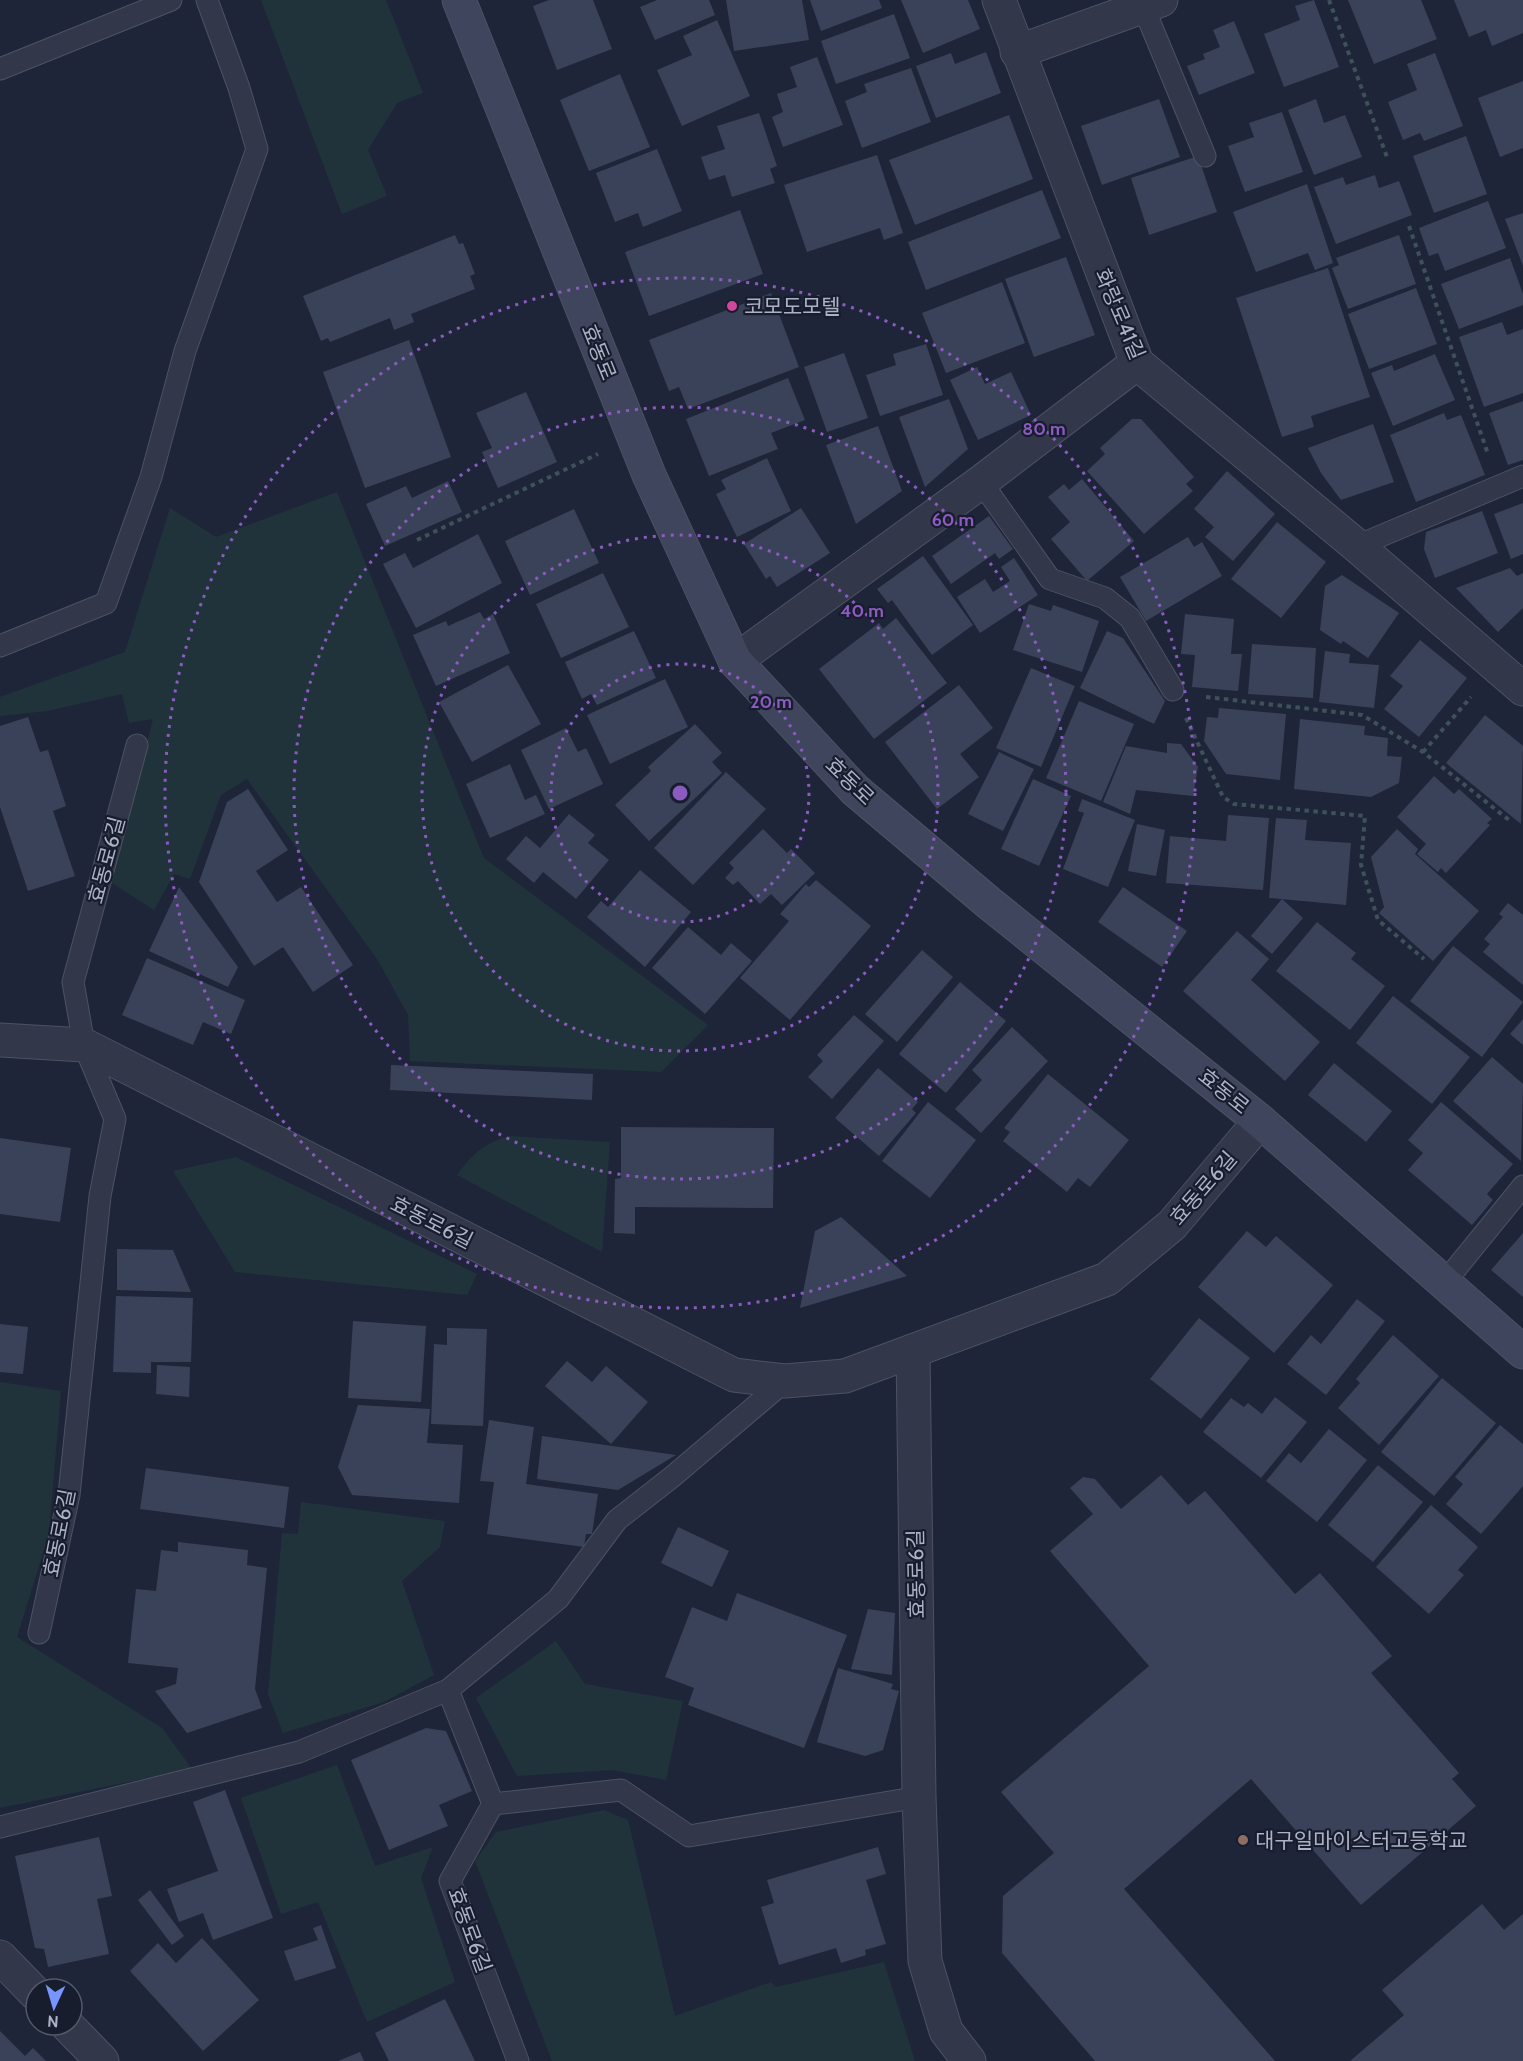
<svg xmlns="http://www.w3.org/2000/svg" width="1523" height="2061" font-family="Cabin,'Noto Sans KR',sans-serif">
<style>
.green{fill:#20333a}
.building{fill:#3a4259}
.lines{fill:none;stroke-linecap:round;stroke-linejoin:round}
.service-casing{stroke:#4c5264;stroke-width:23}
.minor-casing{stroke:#4c5264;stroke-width:35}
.secondary-casing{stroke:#4c5264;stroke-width:35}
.path{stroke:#3e5058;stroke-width:4;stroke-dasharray:4.5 4.5;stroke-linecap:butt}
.service{stroke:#323849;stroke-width:21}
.minor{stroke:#323849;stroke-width:33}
.secondary{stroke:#3f455d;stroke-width:33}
.ring{fill:none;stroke:#8c5bc1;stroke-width:3;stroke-dasharray:3 6}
.hotel-dot{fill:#d1479c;stroke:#181d2e;stroke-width:2}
.education-dot{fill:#8d6e63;stroke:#181d2e;stroke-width:2}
.labels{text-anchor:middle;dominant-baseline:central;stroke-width:4.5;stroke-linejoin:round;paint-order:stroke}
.poi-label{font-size:21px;fill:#acb2c6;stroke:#181d2e;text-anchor:start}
.street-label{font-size:21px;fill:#acb2c6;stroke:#181d2e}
.centre{fill:#8c5bc1;stroke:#181d2e;stroke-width:3}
.ring-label{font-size:18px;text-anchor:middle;font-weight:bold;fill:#8c5bc1;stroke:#181d2e;stroke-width:4.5;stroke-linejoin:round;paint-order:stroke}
</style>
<rect width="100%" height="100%" fill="#1e2539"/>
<g class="green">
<polygon points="261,0 386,0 423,93 397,103 368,150 387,196 342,214"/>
<polygon points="337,492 484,858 708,1025 661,1072 410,1061 408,1015 377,959 247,779 221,795 190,879 174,874 154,910 112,883 153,719 129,723 122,694 48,711 0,716 0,697 125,652 170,508 216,537"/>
<path d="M 509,1136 L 610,1142 L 602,1252 L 457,1175 C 474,1152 482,1145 509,1136 Z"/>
<polygon points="236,1157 477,1274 467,1295 235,1272 173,1171"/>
<polygon points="0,1382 61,1391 49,1534 17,1637 162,1728 192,1769 0,1808"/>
<polygon points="301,1502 445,1521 440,1547 402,1581 434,1675 384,1702 283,1733 268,1694 282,1533 298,1534"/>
<polygon points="556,1641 585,1684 683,1701 666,1780 612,1770 517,1776 476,1698"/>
<polygon points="337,1765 375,1866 433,1847 421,1878 455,1982 367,2022 318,1902 281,1914 241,1798"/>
<polygon points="604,1810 628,1820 675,2016 771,1982 776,1987 884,1962 915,2061 552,2061 475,1861 496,1832"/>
</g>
<g class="building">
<polygon points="549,0 593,0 612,49 557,70 533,6"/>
<polygon points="657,0 709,0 715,15 655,40 640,7"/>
<polygon points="726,0 802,0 809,40 734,51"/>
<polygon points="810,0 879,0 882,8 821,31"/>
<polygon points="901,0 968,0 980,29 923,53"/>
<polygon points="1314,0 1339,67 1284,87 1264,34 1300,20 1295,6"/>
<polygon points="1348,0 1421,0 1437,39 1374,64"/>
<polygon points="1454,0 1523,0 1523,33 1492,46 1486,30 1469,37"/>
<polygon points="894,14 910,58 836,84 821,41"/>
<polygon points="717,20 750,96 682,126 657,70 692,55 683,36"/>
<polygon points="1234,21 1255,73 1199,95 1187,66 1205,59 1203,54 1220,47 1213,30"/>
<polygon points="986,52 1001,93 936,118 916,66 951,53 955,64"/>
<polygon points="1435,53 1463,126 1424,141 1420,133 1403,140 1388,102 1417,90 1407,64"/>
<polygon points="817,57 843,125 783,147 772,117 783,112 777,94 797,87 790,67"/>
<polygon points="911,68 931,122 862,148 845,101 867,92 864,84"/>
<polygon points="620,74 650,147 589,171 560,100"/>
<polygon points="1523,81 1523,148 1500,157 1478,98"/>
<polygon points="1159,99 1180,157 1102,185 1081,126"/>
<polygon points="1316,99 1324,123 1345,115 1362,157 1314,175 1288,110"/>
<polygon points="1282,112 1303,172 1245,192 1228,146 1254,137 1249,123"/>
<polygon points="759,113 777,166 770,169 775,183 732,197 725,175 709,180 701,157 725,149 717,126"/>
<polygon points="1009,115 1033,179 915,225 889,160"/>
<polygon points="1466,136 1487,194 1434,213 1413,156"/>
<polygon points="657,149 682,211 643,227 638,213 615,222 596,173"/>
<polygon points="877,155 903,233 884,240 880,228 807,252 784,185"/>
<polygon points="1198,156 1217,212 1149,235 1131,178"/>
<polygon points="1375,175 1379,188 1399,181 1412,215 1336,244 1314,187 1343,177 1346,185"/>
<polygon points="1307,184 1333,263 1315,270 1308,253 1256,272 1233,212"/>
<polygon points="1042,190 1061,238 926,290 908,242"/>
<polygon points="1488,201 1506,248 1445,271 1438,253 1429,256 1419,228"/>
<polygon points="740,210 763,274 649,316 625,252"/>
<polygon points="1523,213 1523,266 1505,219"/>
<polygon points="455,235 459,244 463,243 475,274 470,276 475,289 411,314 414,322 394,330 390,318 330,342 328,338 321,341 303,296"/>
<polygon points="1399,235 1416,284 1348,309 1332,268 1339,265 1336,258"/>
<polygon points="1066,257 1095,335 1034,357 1005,279"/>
<polygon points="1510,258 1523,294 1523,305 1459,329 1441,284"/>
<polygon points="1328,268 1370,397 1311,416 1314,427 1282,437 1236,298"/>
<polygon points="1002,282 1025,343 946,373 922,313"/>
<polygon points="1416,288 1437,344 1369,369 1348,314"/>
<polygon points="771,293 799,367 688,409 679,387 669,391 649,340"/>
<polygon points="1502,322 1507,335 1523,329 1523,393 1484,407 1459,337"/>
<polygon points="409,340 451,457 365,488 323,372"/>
<polygon points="926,344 943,395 880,416 866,375 896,365 893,354"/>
<polygon points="844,353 868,418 827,432 804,367"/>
<polygon points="1435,354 1455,400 1393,426 1371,373 1392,365 1394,371"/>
<polygon points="977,367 985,384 1011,372 1031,415 978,440 950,380"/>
<polygon points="788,378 805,420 771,433 778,449 709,476 686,419"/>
<polygon points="526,392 557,462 498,488 482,452 492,448 476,413"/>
<polygon points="949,399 968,449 925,487 899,417"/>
<polygon points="1523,401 1523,460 1508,465 1489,413"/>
<polygon points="1444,413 1447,420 1461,415 1485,475 1416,502 1390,435"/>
<polygon points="1132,419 1141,419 1194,477 1186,484 1193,491 1144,534 1087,471 1105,454 1100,448"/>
<polygon points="1373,424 1394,482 1341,500 1321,473 1308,448"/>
<polygon points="878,426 902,491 856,524 826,445"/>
<polygon points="767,458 791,511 737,537 716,494 726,489 721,480"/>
<polygon points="1227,471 1275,514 1233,561 1205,537 1214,527 1194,509"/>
<polygon points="1082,479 1134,541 1087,581 1051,539 1070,522 1048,497 1064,484 1069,490"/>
<polygon points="448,481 462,512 385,546 366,504 406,486 412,498"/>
<polygon points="1523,503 1523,554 1511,559 1494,514"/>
<polygon points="801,508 830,553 777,587 770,576 766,579 744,544"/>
<polygon points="574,509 599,563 530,595 505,541"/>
<polygon points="1482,511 1498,553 1435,578 1424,549 1426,532"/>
<polygon points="989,516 1013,549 999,559 995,553 951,584 932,556"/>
<polygon points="1277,522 1326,562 1281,618 1231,579"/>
<polygon points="478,534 502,583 416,628 383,564 405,553 413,568"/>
<polygon points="1188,537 1194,547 1202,542 1222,576 1146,621 1120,577"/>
<polygon points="923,556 973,625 932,655 892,600 888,603 877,589"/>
<polygon points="1014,558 1038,595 980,633 957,597 985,579 993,592 1010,581 1001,567"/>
<polygon points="1510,568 1517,576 1523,573 1523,608 1498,632 1456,588"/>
<polygon points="603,573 629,627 561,658 536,604"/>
<polygon points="1342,575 1399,613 1368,658 1343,641 1341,644 1320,630 1325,586"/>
<polygon points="1029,604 1051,611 1053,605 1099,621 1082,672 1013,650"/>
<polygon points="480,612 484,619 493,614 510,653 436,686 413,635 446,621 448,626"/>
<polygon points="1185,614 1234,619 1231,654 1242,654 1238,691 1192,687 1195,655 1181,654"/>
<polygon points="896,618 947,683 874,739 819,669 879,623 883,629"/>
<polygon points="634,631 656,678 597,705 591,694 582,699 565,662"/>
<polygon points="1107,631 1123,638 1165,701 1154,724 1080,688"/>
<polygon points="1420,640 1467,678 1419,737 1384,709 1403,686 1390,676"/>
<polygon points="1252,644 1316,648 1313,698 1248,694"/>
<polygon points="1325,651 1350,654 1349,663 1379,665 1374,708 1319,702"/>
<polygon points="508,665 541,724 472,762 439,702"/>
<polygon points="1031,668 1075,686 1041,767 996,748"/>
<polygon points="665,679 688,727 610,764 587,715"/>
<polygon points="959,685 993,728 960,754 979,777 937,809 885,742"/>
<polygon points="1079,701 1134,724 1101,801 1046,778"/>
<polygon points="1219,708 1286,714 1280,780 1226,774 1204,741 1207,717 1218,718"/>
<polygon points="1485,715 1523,746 1521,824 1446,763"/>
<polygon points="28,717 40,752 48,750 66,806 53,811 75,876 28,891 0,807 0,726"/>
<polygon points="1300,719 1365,726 1364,735 1388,738 1387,756 1402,757 1399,783 1371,797 1294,789"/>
<polygon points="695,724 722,753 712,762 722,773 649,841 615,805 651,771 648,767"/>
<polygon points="566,728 578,752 586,748 603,784 549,809 521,750"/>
<polygon points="1167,743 1181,744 1198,767 1193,796 1136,790 1130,814 1103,802 1126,746 1167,753"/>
<polygon points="999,752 1034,769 1003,831 968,814"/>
<polygon points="510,764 525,800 536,795 545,814 490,838 466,784"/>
<polygon points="726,772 766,809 693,885 654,848"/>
<polygon points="1434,776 1454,794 1459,789 1492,819 1487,823 1490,825 1446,873 1441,868 1438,872 1417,854 1426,844 1397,817"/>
<polygon points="1033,779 1071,796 1039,866 1001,849"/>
<polygon points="248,789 288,850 256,871 277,902 301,887 353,965 313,992 283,947 254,966 199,882 227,802"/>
<polygon points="1082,799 1135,820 1108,887 1063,869 1084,813 1078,811"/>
<polygon points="569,814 595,835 588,843 609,860 576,899 543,872 534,883 506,859 526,836 540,848"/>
<polygon points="1228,815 1269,818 1263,890 1166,883 1170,836 1226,841"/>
<polygon points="1276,818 1307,820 1305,840 1351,843 1346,905 1269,898"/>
<polygon points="1137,824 1165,830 1156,876 1128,871"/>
<polygon points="763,829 787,853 791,849 815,873 782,905 771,894 760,904 738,881 733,885 725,878 734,868 729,863"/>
<polygon points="1397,829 1418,849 1415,854 1479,911 1433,961 1379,913 1384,907 1371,857"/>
<polygon points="640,870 691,912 645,967 587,917 601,901 608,907"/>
<polygon points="816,880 871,926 790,1020 740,978 789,921 780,914 806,884 809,887"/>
<polygon points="179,887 238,967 228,987 149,951"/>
<polygon points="1123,887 1187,931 1162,967 1098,922"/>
<polygon points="1282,899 1303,918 1272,954 1251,936"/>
<polygon points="1508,903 1523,915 1523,985 1483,952 1490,944 1484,939 1503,917 1499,914"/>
<polygon points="1317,922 1356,953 1351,959 1385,986 1350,1030 1276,971"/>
<polygon points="688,927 721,955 731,943 752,961 705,1014 652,968"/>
<polygon points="1237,931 1269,959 1251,980 1320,1042 1285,1081 1183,991"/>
<polygon points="1453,946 1523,1002 1482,1057 1410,1001"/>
<polygon points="922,950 953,977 897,1042 865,1014"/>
<polygon points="147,958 245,1000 231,1034 203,1022 193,1045 122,1015"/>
<polygon points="960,982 1006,1021 946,1093 899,1054"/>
<polygon points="1393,996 1470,1057 1432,1104 1356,1043"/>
<polygon points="854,1015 884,1041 832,1099 808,1077 823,1061 817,1055"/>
<polygon points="1523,1019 1523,1045 1510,1034"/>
<polygon points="1012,1027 1048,1061 981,1133 955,1109 982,1080 972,1070"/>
<polygon points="1492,1057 1523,1084 1521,1161 1453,1101"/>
<polygon points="1334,1063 1392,1111 1366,1142 1308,1095"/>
<polygon points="391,1065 593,1074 592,1100 390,1090"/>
<polygon points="878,1068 918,1102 912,1109 916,1113 879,1156 835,1118"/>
<polygon points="1048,1074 1129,1140 1090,1187 1078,1178 1067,1192 1003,1141 1010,1132 1004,1128"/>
<polygon points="928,1102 976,1140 930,1198 882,1161"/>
<polygon points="1441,1102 1513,1164 1487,1194 1493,1200 1472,1225 1408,1170 1423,1153 1408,1140"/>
<polygon points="621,1127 774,1128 773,1208 635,1207 635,1234 614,1233 615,1179 621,1178"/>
<polygon points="0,1138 71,1148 60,1222 0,1214"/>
<polygon points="841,1217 907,1276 800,1308 815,1231"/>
<polygon points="1247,1231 1266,1247 1276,1236 1333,1285 1274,1353 1198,1287"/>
<polygon points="1523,1233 1523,1297 1491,1270"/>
<polygon points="117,1249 173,1250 191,1292 117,1290"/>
<polygon points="116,1296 193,1298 191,1362 151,1362 151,1373 113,1372"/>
<polygon points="1357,1299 1385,1321 1326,1395 1287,1364 1311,1335 1321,1344"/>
<polygon points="1199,1318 1250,1358 1201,1419 1150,1379"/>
<polygon points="353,1321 426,1326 421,1402 348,1398"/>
<polygon points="0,1324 28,1327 23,1374 0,1372"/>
<polygon points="447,1328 487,1329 483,1426 431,1424 434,1344 447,1345"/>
<polygon points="1393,1335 1439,1376 1379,1445 1338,1408 1360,1383 1356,1379"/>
<polygon points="567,1361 592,1382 606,1366 648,1402 611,1444 545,1386"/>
<polygon points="157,1365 190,1367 189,1397 156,1394"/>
<polygon points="1442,1378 1496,1423 1434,1496 1381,1452"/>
<polygon points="1275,1397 1307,1422 1261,1478 1203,1432 1231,1398 1244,1407 1248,1403 1262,1414"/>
<polygon points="358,1405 430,1409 427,1443 463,1445 459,1503 352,1495 338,1467"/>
<polygon points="489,1420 534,1427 526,1484 598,1494 592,1534 586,1534 584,1547 487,1534 494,1482 480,1481"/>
<polygon points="1500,1425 1523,1444 1523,1486 1481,1534 1446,1504 1463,1484 1455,1477"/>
<polygon points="1329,1429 1367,1460 1317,1522 1266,1481 1289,1453 1301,1463"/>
<polygon points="542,1436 676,1455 618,1490 537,1479"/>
<polygon points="1378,1465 1423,1502 1373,1562 1328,1525"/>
<polygon points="146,1468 289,1487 284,1528 140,1509"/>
<polygon points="1161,1475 1188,1505 1205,1491 1295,1594 1320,1573 1392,1656 1371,1673 1459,1773 1452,1779 1476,1806 1361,1905 1251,1779 1124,1889 1275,2061 1095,2061 1002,1953 1003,1896 1054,1853 1001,1792 1149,1666 1050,1551 1093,1514 1070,1488 1083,1477 1095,1479 1121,1509"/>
<polygon points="1431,1505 1478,1547 1458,1570 1464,1575 1429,1614 1376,1567"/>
<polygon points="678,1527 729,1551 712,1587 661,1563"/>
<polygon points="178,1542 248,1550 247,1565 267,1568 255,1689 262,1708 187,1733 155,1691 176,1684 178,1668 128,1663 136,1589 156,1591 161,1550 178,1552"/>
<polygon points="737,1593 847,1635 804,1748 688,1705 694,1688 665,1677 692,1607 727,1621"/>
<polygon points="868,1609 895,1613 892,1675 851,1669"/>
<polygon points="838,1668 893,1684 891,1689 899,1691 883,1750 865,1756 817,1742"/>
<polygon points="426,1728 446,1731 472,1791 439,1805 448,1826 389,1850 351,1760"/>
<polygon points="225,1790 273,1918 213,1940 203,1913 179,1922 167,1889 218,1871 193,1802"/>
<polygon points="99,1837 112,1896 97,1899 109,1954 48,1967 44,1949 35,1948 15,1856"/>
<polygon points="878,1847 886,1874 866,1880 886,1944 865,1950 866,1955 841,1963 836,1948 779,1965 761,1907 774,1903 767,1880"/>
<polygon points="150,1890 184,1936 172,1945 138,1900"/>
<polygon points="1482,1904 1504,1930 1523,1914 1523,2061 1350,2061 1404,2015 1382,1990"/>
<polygon points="321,1925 336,1968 295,1981 284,1951 318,1940 313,1928"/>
<polygon points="202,1938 259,2000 203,2051 130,1971 158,1943 176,1963"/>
<polygon points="445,1999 475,2061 389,2061 375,2033"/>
<polygon points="0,2031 25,2056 33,2048 46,2061 0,2061"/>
<polygon points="360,2052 364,2061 338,2061"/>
</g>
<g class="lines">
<defs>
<g id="service">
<polyline points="1143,6 1205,156"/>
<polyline points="0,69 171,0"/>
<polyline points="981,482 1050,579 1105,598 1130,618 1173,690"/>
<polyline points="1357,546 1523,476"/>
<polyline points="0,646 106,603 151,477 185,351 257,149 239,88 207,0"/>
<polyline points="1445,1282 1523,1186"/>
<polyline points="39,1633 69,1495 100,1196 115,1119 84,1045 73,982 137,745"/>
<polyline points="448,1690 493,1804 621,1790 689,1836 919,1797"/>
<polyline points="493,1804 450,1881 518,2061"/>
<polyline points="0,1827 299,1752 448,1690 558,1599 617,1520 672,1477 785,1381"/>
</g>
<g id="minor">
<polyline points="999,0 1137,363 1357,546 1523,689"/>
<polyline points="1017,52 1161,0"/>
<polyline points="735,661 981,482 1137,363"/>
<polyline points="0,1040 84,1045 734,1375 785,1381 845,1376 1107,1279 1172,1225 1260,1121"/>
<polyline points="913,1351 919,1797 925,1961 946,2031 969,2061"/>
<polyline points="0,1957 36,1994"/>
<polyline points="67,2025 102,2061"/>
</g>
<polyline id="secondary" points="459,0 649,475 735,661 855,790 989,903 1260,1121 1523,1352"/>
</defs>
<use href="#service" class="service-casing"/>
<use href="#minor" class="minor-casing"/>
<use href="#secondary" class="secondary-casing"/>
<g class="path">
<polyline points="1329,0 1387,157"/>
<polyline points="1409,226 1488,454"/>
<polyline points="417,540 598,454"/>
<polyline points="1206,697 1362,715 1423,752 1509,820"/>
<polyline points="1186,718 1223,797 1234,804 1365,816 1361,865 1378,920 1424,959"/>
<polyline points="1423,752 1471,697"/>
</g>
<use href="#service" class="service"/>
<use href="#minor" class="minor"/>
<use href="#secondary" class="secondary"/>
</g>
<g class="ring">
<circle cx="680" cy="793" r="129"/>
<circle cx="680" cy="793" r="258"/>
<circle cx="680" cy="793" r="386"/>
<circle cx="680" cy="793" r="515"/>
</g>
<circle class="hotel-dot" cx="732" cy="306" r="6"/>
<circle class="education-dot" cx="1243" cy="1840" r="6"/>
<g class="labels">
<g class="poi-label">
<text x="744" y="306">코모도모텔</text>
<text x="1255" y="1840">대구일마이스터고등학교</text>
</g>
<g class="street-label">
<text transform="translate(1120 314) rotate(67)">화랑로41길</text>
<text transform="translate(599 352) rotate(68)">효동로</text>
<text transform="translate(850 781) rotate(44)">효동로</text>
<text transform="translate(106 860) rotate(-75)">효동로6길</text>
<text transform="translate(1224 1091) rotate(39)">효동로</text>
<text transform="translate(1203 1188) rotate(-49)">효동로6길</text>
<text transform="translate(432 1222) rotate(27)">효동로6길</text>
<text transform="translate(59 1533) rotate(-79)">효동로6길</text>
<text transform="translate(916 1574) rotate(-91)">효동로6길</text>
<text transform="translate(470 1930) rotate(70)">효동로6길</text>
</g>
</g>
<circle cx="680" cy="793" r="9" class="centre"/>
<g class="ring-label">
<text x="1044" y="435">80 m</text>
<text x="953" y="526">60 m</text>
<text x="862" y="617">40 m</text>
<text x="771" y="708">20 m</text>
</g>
<g transform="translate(54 2007) rotate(184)"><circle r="28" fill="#181d2e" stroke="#53596b" stroke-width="1.5"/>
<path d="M0-4.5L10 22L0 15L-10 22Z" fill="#7895ff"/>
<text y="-9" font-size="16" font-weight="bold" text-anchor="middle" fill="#acb2c6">N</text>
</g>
</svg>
